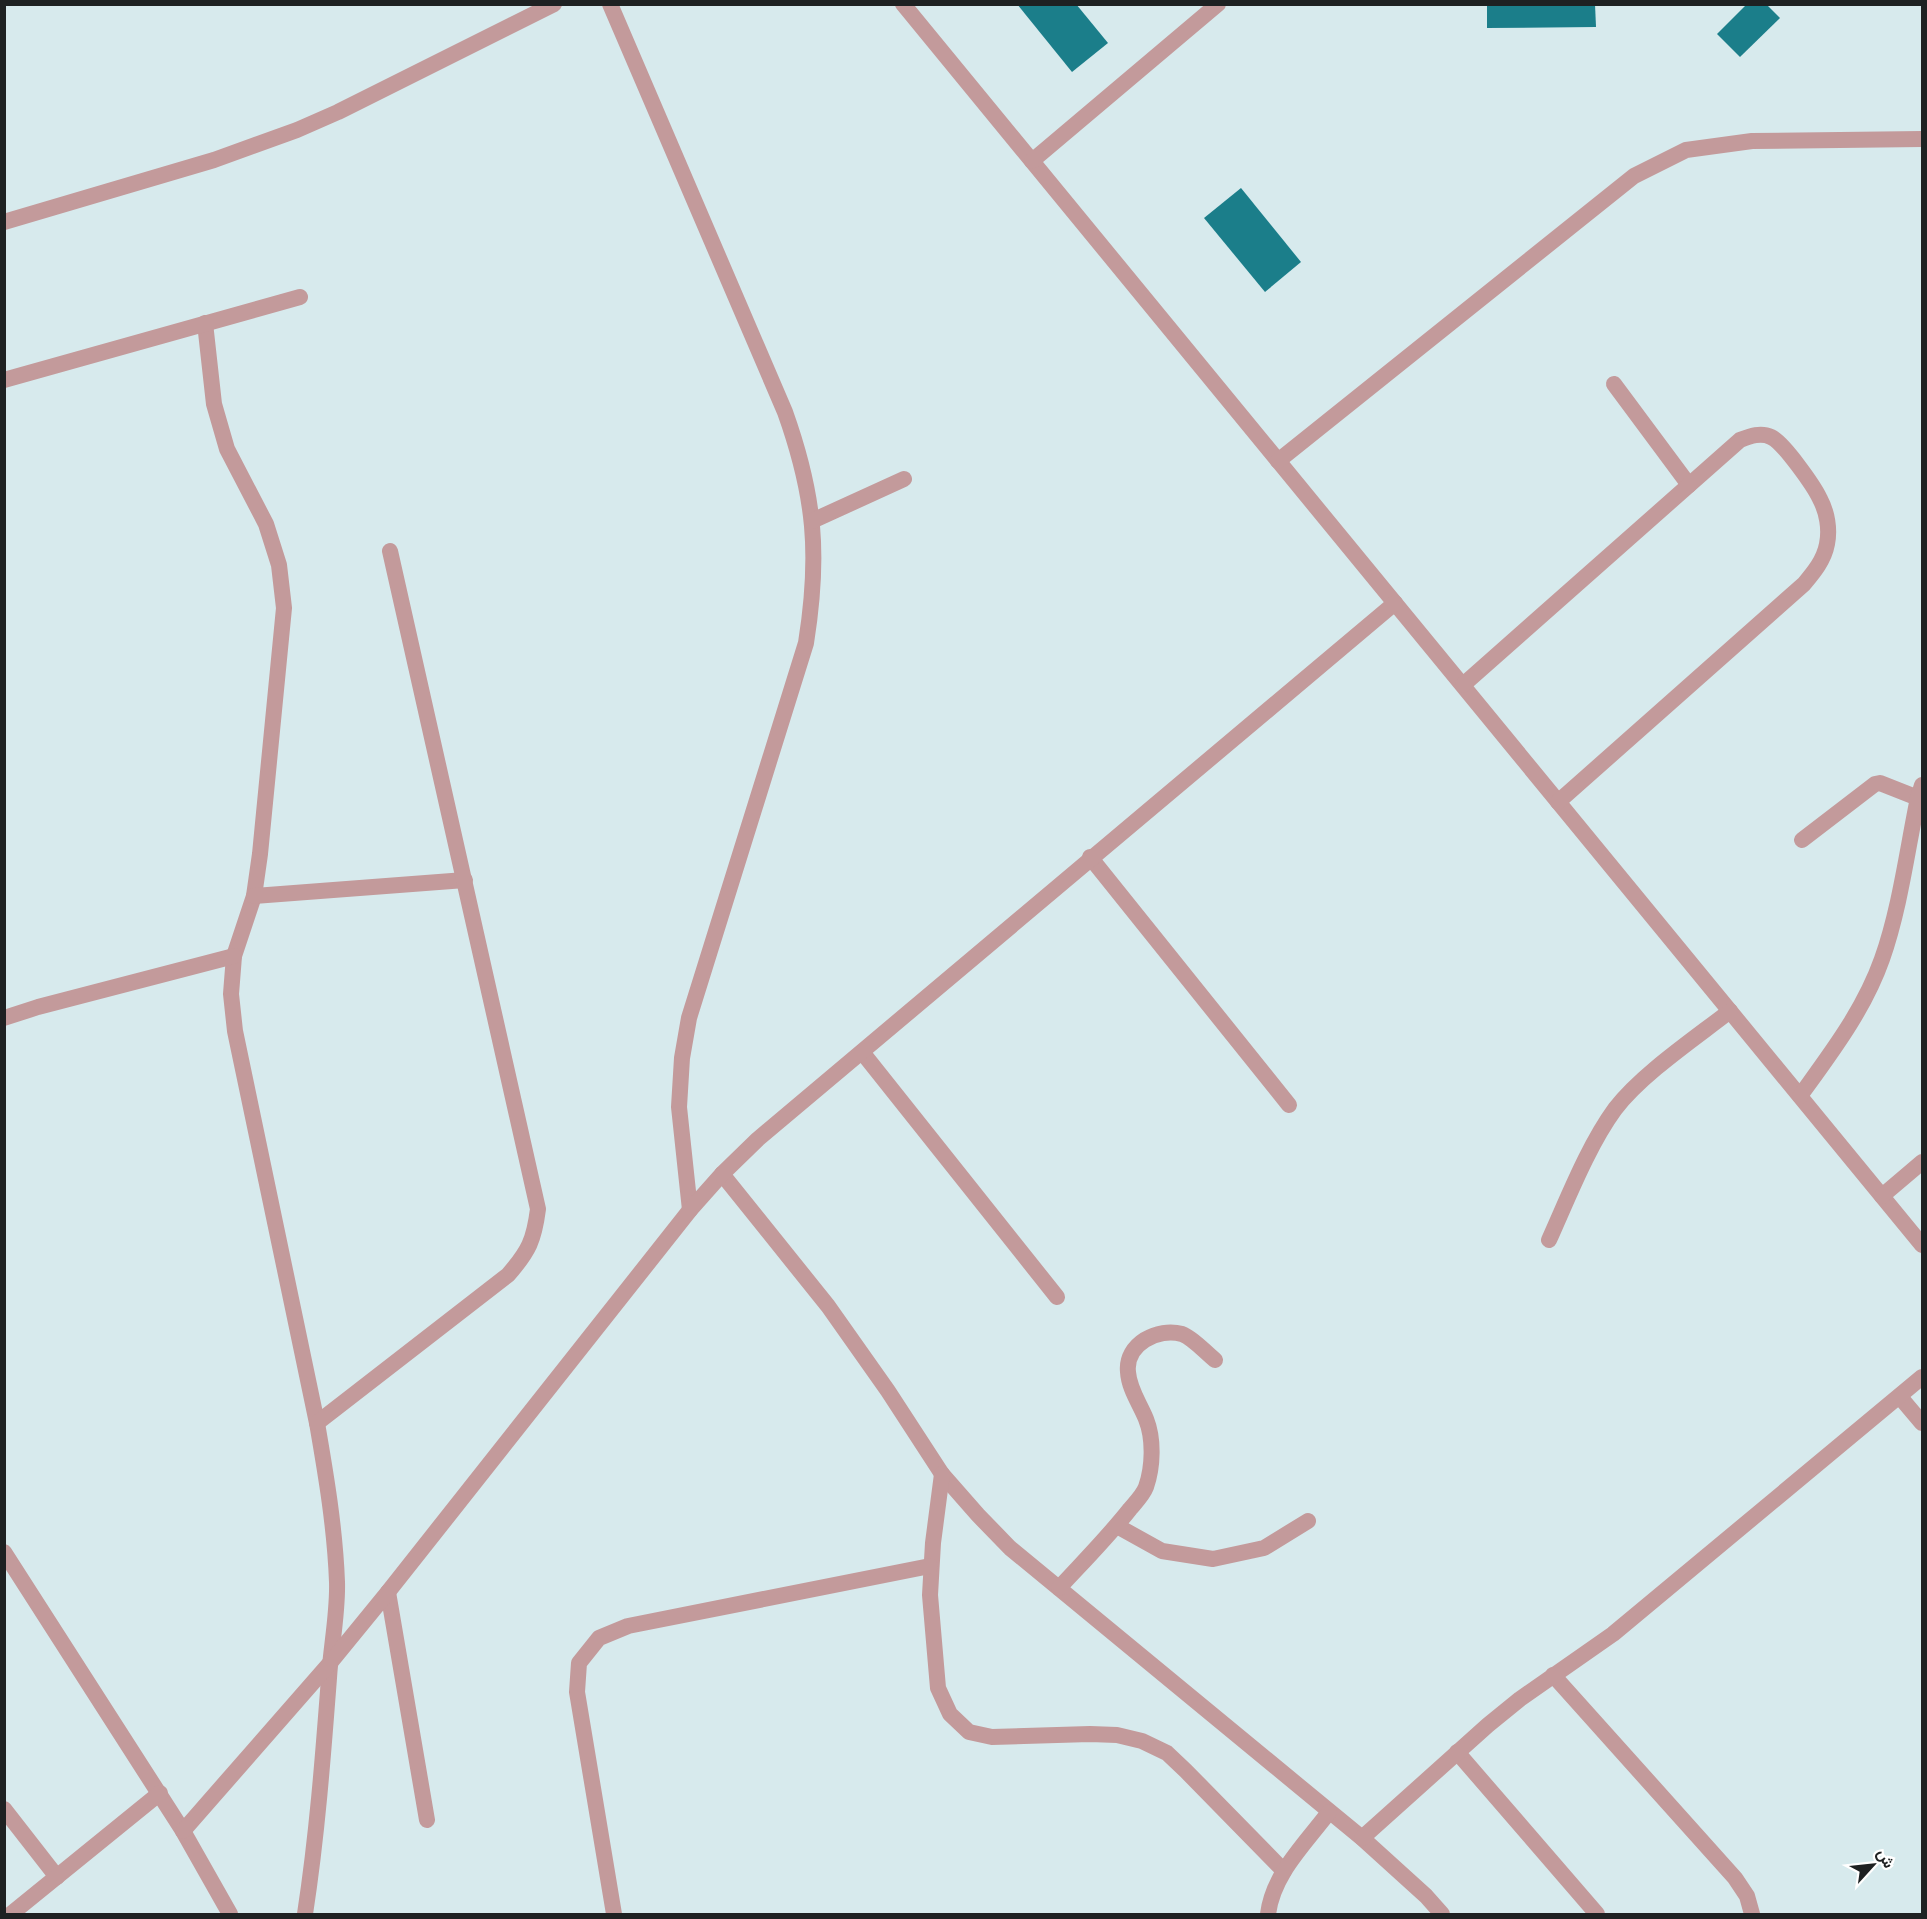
<svg xmlns="http://www.w3.org/2000/svg" width="1927" height="1919" font-family="'Noto Serif',Vazirmatn,serif">
<style>
.built{fill:#d7eaed}
.building{fill:#1b7e8a}
.lines{fill:none;stroke-linecap:round;stroke-linejoin:round}
.service{stroke:#c39a9b;stroke-width:16}
</style>
<rect width="100%" height="100%" fill="#edf7f8"/>
<rect class="built" x="5" y="5" width="1917" height="1909"/>
<g class="building">
<polygon points="1017,4 1076,4 1108,43 1072,72"/>
<polygon points="1487,4 1595,4 1596,27 1487,28"/>
<polygon points="1746,5 1767,5 1780,18 1740,57 1717,34"/>
<polygon points="1241,188 1301,262 1265,292 1204,218"/>
</g>
<g class="lines">
<g class="service">
<path d="M 610,4 L 785,412 C 815,496 820,555 806,643 L 689,1018 L 682,1058 L 679,1107 L 690,1210"/>
<polyline points="903,4 1922,1245"/>
<polyline points="1032,161 1218,4"/>
<polyline points="4,222 214,160 297,130 338,112 554,4"/>
<path d="M 205,323 L 214,404 L 227,449 L 266,524 L 279,565 L 284,608 L 260,854 L 254,896 L 234,956 L 231,994 L 235,1031 L 317,1423 C 326,1475 335,1528 337,1582 C 338,1613 331,1646 329,1678 C 323,1757 317,1836 305,1914"/>
<polyline points="4,380 300,297"/>
<polyline points="1614,384 1689,485"/>
<polyline points="1278,461 1634,176 1686,150 1752,141 1922,139"/>
<polyline points="812,521 904,479"/>
<path d="M 1463,685 L 1740,440 C 1750,436 1761,432 1771,437 C 1783,442 1814,486 1820,499 C 1827,512 1830,529 1827,544 C 1824,560 1814,572 1804,584 L 1558,802"/>
<polyline points="1802,840 1875,784 1880,783 1918,798"/>
<polyline points="1090,857 1289,1105"/>
<polyline points="254,896 465,880"/>
<polyline points="4,1018 38,1007 234,956"/>
<polyline points="862,1052 1057,1297"/>
<path d="M 1800,1096 C 1831,1053 1864,1010 1882,959 C 1900,908 1907,851 1918,798 L 1922,785"/>
<polyline points="722,1174 828,1306 888,1391 942,1474 978,1515 1010,1548 1362,1838 1426,1896 1442,1914"/>
<polyline points="1882,1196 1922,1162"/>
<path d="M 1549,1240 C 1568,1198 1588,1146 1615,1109 C 1642,1074 1694,1039 1730,1011"/>
<polyline points="1900,1397 1922,1423"/>
<path d="M 317,1423 L 508,1275 C 529,1251 534,1240 538,1209 L 390,551"/>
<polyline points="942,1474 933,1543 930,1595 938,1688 950,1714 969,1732 992,1737 1090,1734 1117,1735 1142,1741 1167,1753 1186,1771 1284,1871"/>
<polyline points="1117,1526 1162,1551 1213,1559 1264,1548 1308,1521"/>
<polyline points="4,1552 183,1831 230,1914"/>
<path d="M 1059,1588 C 1083,1562 1108,1537 1130,1509 C 1135,1503 1143,1495 1146,1487 C 1153,1467 1154,1439 1146,1419 C 1140,1404 1129,1389 1128,1372 C 1125,1344 1158,1327 1182,1334 C 1193,1338 1205,1352 1215,1360"/>
<polyline points="388,1592 427,1820"/>
<polyline points="1553,1675 1735,1878 1747,1896 1752,1914"/>
<polyline points="1457,1752 1597,1914"/>
<polyline points="4,1809 57,1877"/>
<polyline points="183,1831 330,1663 388,1592 690,1210 722,1174 758,1139 1395,603"/>
<polyline points="1362,1838 1488,1725 1520,1699 1613,1634 1922,1377"/>
<polyline points="11,1914 160,1793"/>
<polyline points="614,1914 577,1692 579,1663 599,1638 628,1626 930,1566"/>
<path d="M 1268,1914 C 1273,1874 1305,1844 1329,1812"/>
</g>
</g>
<rect width="1927" height="1919" fill="none" stroke="#1e2122" stroke-width="12"/>
<g transform="translate(1873 1865) rotate(63)" stroke="#ffffff" stroke-width="4.5" paint-order="stroke">
<path d="M0-4.5L10 22L0 15L-10 22Z" fill="#1e2122"/>
<text y="-9" font-size="16" font-weight="bold" text-anchor="middle" fill="#1e2122">ش</text>
</g>
</svg>
